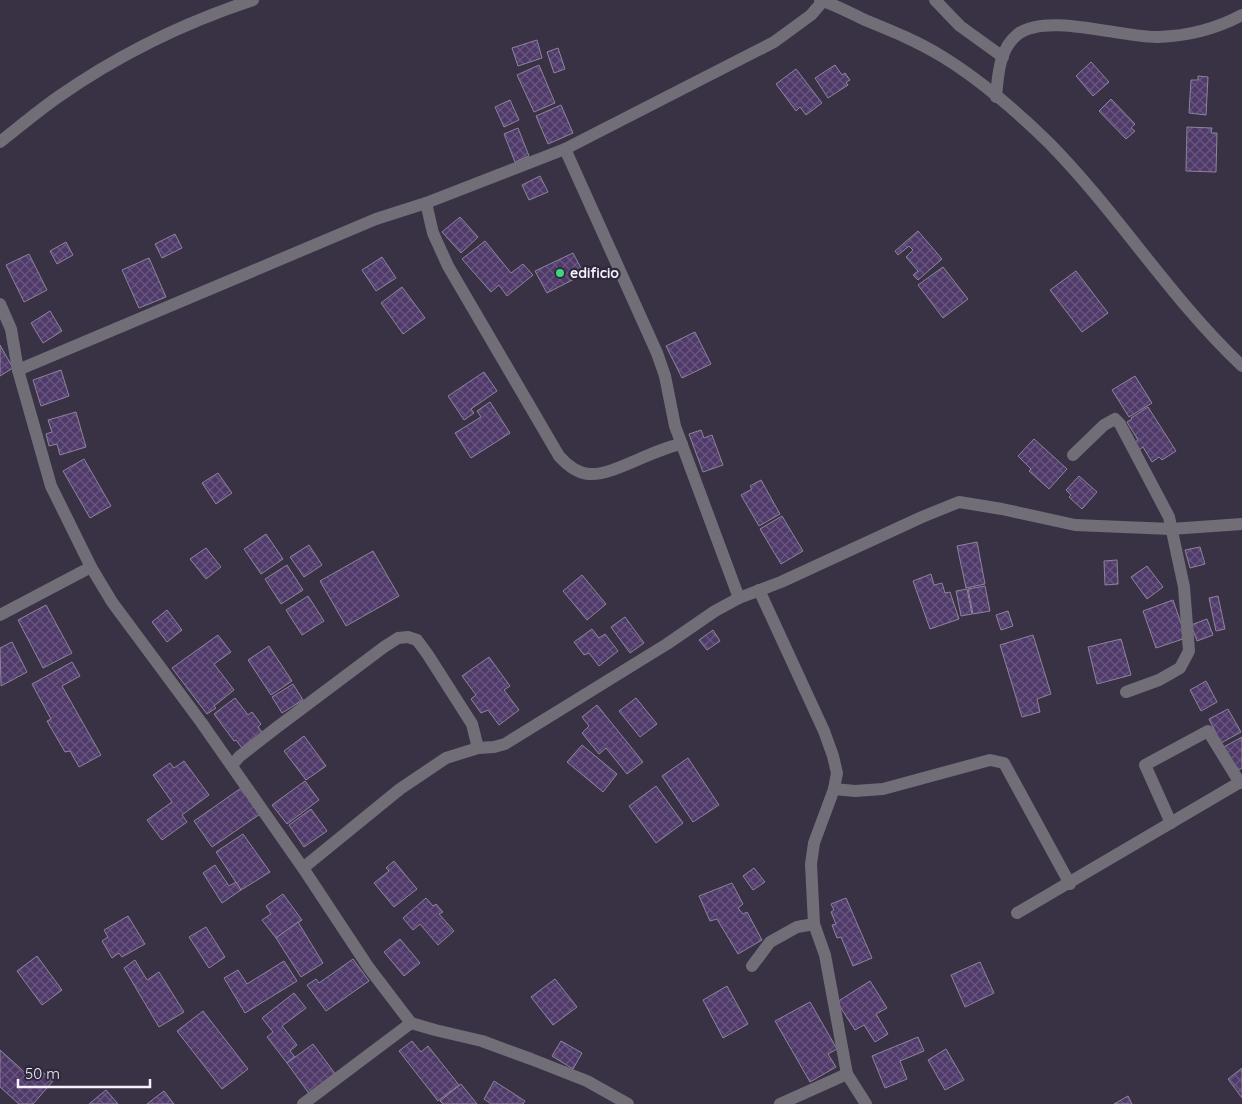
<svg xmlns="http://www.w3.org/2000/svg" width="1242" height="1104" font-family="Quicksand,sans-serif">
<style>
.building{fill:url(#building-cross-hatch);stroke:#8d849b}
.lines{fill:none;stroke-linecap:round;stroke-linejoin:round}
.minor{stroke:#716e78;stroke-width:12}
.poi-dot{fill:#3ed77d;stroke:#2f283a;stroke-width:2}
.labels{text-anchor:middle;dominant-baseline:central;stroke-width:4.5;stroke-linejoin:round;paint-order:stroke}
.poi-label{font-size:14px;font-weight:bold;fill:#f4f0fc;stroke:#2f283a;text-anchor:start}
</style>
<defs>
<pattern id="building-cross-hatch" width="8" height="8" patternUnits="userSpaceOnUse" patternTransform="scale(1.25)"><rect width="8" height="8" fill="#4f3a6a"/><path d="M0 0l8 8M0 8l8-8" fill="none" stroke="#695780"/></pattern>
</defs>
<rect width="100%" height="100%" fill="#393245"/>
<g class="building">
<polygon points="537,40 542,58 518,66 512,48"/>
<polygon points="558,48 565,69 554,73 547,52"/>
<polygon points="1091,62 1109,82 1093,96 1076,76"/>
<polygon points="539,65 555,103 534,112 517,75"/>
<polygon points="835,65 842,75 845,73 850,80 846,82 848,85 828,98 815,78"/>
<polygon points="796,69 822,103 806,115 800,107 796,111 776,84"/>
<polygon points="1198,76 1208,77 1206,115 1189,113 1191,80 1198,80"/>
<polygon points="1111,99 1135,124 1131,128 1135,131 1126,139 1099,111"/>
<polygon points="510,100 519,120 504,127 495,107"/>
<polygon points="561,105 573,133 548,144 536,116"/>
<polygon points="1187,127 1212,128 1211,133 1217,133 1216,172 1186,171"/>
<polygon points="518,128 529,156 515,162 504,134"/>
<polygon points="540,176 548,192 529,200 522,185"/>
<polygon points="460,217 478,237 461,253 442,232"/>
<polygon points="918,231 942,259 918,280 913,275 918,271 906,257 913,250 909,246 898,255 895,251"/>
<polygon points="175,234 182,248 162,258 155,244"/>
<polygon points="485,241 511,273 523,264 533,275 507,296 499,285 491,292 462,259"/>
<polygon points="66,242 73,255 57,264 50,251"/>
<polygon points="573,253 584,274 547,293 535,271"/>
<polygon points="29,254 47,290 24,302 6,265"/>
<polygon points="382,257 396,278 376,291 362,270"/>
<polygon points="149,258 166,297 139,308 122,270"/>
<polygon points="943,267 968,299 943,318 918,285"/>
<polygon points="1076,271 1108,313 1082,332 1050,290"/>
<polygon points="402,287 425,318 403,334 381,303"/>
<polygon points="50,311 62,331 43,343 31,323"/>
<polygon points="695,332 711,364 682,378 666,346"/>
<polygon points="0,345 13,368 0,376"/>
<polygon points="61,370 69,396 41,406 33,380"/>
<polygon points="484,372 497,391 471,409 474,413 464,420 448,396"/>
<polygon points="1135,376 1152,403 1129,417 1112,390"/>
<polygon points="490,402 510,433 471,458 455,433 481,417 477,411"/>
<polygon points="1148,407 1176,451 1162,460 1159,457 1152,462 1143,447 1139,450 1135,442 1138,440 1127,422 1132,419 1131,418"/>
<polygon points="76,412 86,447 60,455 57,444 49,446 46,434 52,432 48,420"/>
<polygon points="701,430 704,438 712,435 723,465 703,472 689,434"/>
<polygon points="1034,439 1067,469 1049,489 1029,471 1031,469 1018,456"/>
<polygon points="84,459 111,506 90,518 63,471"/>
<polygon points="218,473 232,493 216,504 202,483"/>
<polygon points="1079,476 1097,492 1082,509 1069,497 1071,495 1066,490"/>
<polygon points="761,480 780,514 759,526 741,495 752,489 750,486"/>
<polygon points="782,516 803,551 781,564 760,529"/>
<polygon points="266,534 283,559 261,574 244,549"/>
<polygon points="977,542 985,584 966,588 957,546"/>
<polygon points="309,545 322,565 304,577 290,557"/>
<polygon points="1200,547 1205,564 1190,568 1185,550"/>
<polygon points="206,548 221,567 206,579 190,559"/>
<polygon points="373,551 399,596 346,626 320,581"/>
<polygon points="1117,560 1118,584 1105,585 1104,561"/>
<polygon points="287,565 303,590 281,604 265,579"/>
<polygon points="1147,566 1163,587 1147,599 1131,577"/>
<polygon points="931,574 934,585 942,583 945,593 950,592 959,619 930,629 913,581"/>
<polygon points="582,575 606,604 587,620 563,591"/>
<polygon points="985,586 990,611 973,614 968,589"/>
<polygon points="967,589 972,614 961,616 956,591"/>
<polygon points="308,596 324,621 302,635 286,610"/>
<polygon points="1218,596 1225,629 1216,631 1209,598"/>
<polygon points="1173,600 1186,638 1156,648 1143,611"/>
<polygon points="46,605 72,653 43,668 18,620"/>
<polygon points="167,610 182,630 167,642 152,622"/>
<polygon points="1008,611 1013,626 1001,630 996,615"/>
<polygon points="625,617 644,643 630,653 611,627"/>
<polygon points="1207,619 1213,635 1197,641 1191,625"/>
<polygon points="592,629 599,638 605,634 618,651 599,666 589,653 584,655 574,642"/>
<polygon points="713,630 720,641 707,650 699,640"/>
<polygon points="218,635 231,652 214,664 234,690 214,706 216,708 207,714 172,668"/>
<polygon points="1033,635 1051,694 1037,699 1040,712 1022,717 1000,645"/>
<polygon points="1121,639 1131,675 1097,684 1088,647"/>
<polygon points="12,642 27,672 1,686 0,648"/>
<polygon points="269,646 292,681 271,695 248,660"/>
<polygon points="489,657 510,686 504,690 519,710 499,725 488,710 481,713 471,699 476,695 462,676"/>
<polygon points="72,662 80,676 62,686 101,755 79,767 70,751 65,752 47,721 51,719 32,684"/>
<polygon points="1206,681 1217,702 1201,711 1190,690"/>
<polygon points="293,684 303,700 282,713 272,697"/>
<polygon points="235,698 248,715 252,712 261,724 258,727 262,732 242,748 236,740 234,741 214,714"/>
<polygon points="636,698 657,724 640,737 619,711"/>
<polygon points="597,705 643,762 627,774 606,748 599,754 582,733 589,726 582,717"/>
<polygon points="1228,709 1241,732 1221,743 1209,719"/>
<polygon points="304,736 326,766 306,780 284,751"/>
<polygon points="1242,737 1242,768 1235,772 1222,748"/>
<polygon points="582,745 617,774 603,792 567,762"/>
<polygon points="688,758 719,805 693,822 662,776"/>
<polygon points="184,761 209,795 182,815 187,822 162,840 147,820 172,802 153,775 170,763 174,768"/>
<polygon points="305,781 319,800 287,824 272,805"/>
<polygon points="244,786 263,812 212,847 194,821"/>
<polygon points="656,786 683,823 656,843 629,806"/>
<polygon points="311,809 327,831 304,847 289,825"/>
<polygon points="243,834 270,872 241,890 216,852"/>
<polygon points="394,861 417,889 394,907 374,883 389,871 386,868"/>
<polygon points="215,865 229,886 236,882 241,890 222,903 203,873"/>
<polygon points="754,868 765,882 753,890 743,876"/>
<polygon points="732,883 743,904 738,908 743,914 747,912 762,940 738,954 717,919 710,921 699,896"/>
<polygon points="283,894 302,920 276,938 262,920 271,914 266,906"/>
<polygon points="426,898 433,906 436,904 443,912 439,914 454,931 438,945 420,924 413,930 403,918"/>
<polygon points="846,898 872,958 853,966 841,937 837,938 832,925 836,924 831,912 834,910 831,904"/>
<polygon points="128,916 145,944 122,957 119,953 112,958 102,941 108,937 104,930"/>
<polygon points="298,922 323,963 301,977 276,938"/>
<polygon points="206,927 225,957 209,968 189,937"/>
<polygon points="400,939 420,963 404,976 384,952"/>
<polygon points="37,956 62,990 42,1005 17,971"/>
<polygon points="353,959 369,981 326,1011 307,985 316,979 319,983"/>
<polygon points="135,960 147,980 159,972 184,1012 159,1027 124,968"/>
<polygon points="284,961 297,981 245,1013 224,978 238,970 247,984"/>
<polygon points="980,962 994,993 965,1007 951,975"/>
<polygon points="555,979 577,1007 553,1025 531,997"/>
<polygon points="870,981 887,1008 876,1014 888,1034 875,1042 864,1025 855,1030 837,1002"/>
<polygon points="727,986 748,1024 723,1038 703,1000"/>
<polygon points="294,993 306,1008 282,1026 297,1045 290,1051 295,1057 287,1063 267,1037 273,1032 262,1018"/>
<polygon points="810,1002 837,1049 828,1054 836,1067 810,1082 775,1021"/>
<polygon points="203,1011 248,1069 222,1089 177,1031"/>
<polygon points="918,1037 924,1051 900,1061 907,1079 885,1088 872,1056"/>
<polygon points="412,1041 421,1052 428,1046 459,1085 438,1101 399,1051"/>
<polygon points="561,1041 582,1053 573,1069 552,1056"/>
<polygon points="313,1044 336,1075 310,1095 287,1063"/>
<polygon points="946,1049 964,1080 945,1090 928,1060"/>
<polygon points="0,1050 29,1076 37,1067 53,1081 33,1104 19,1104 0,1087"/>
<polygon points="1242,1068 1242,1098 1228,1079"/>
<polygon points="494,1081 525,1101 523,1104 491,1104 484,1099"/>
<polygon points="461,1084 477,1104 443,1104 440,1101"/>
<polygon points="106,1090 118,1104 89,1104"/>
<polygon points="164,1091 174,1104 147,1104"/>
<polygon points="1128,1096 1132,1104 1114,1104"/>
</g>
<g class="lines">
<g class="minor">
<path d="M 820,0 C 836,5 850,13 865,20 C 892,31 919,42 943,57 C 979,79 1020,114 1049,143 C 1118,213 1170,298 1242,366"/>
<polyline points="935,0 960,26 1003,57"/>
<path d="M 996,97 C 998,75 999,49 1018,34 C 1048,12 1122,38 1158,37 C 1187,36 1216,29 1242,15"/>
<path d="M 0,142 C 19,127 38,111 58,97 C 118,55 183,23 253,0"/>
<polyline points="565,149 657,353 665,376 675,426 739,598"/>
<path d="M 426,203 L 433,233 L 448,266 L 559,456 C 567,465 576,473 589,474 C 614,476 654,448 682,444"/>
<polyline points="0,304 11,329 18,370 51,486 91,567 112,602 201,722 303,868 369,968 411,1023 435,1030 482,1041 531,1059 587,1081 628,1104"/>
<polyline points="18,370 376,219 426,203 565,149 774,42 811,15 823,1"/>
<polyline points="1073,455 1104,425 1115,419 1120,424 1169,517 1184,587 1189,651 1180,668 1159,680 1126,692"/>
<polyline points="759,590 824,731 833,756 837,773 834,789 814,843 811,864 814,924 825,955 847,1074 866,1104"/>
<polyline points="0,615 91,567"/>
<polyline points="232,765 240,756 276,728 384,647 398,638 408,637 417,640 428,655 472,724 478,748"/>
<polyline points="834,789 855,791 883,789 990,760 1004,763 1070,884"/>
<polyline points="1171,823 1145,765 1208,731 1240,783"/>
<polyline points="303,868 400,789 446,758 478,748 494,747 505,744 667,644 715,611 739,598 781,582 922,517 959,502 1002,509 1075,525 1171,529 1242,524"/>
<polyline points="1017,913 1242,781"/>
<polyline points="752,966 770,942 797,927 814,924"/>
<polyline points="303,1104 411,1023"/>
<polyline points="780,1104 847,1074"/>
</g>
</g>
<circle class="poi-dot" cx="560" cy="273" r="5"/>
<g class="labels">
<g class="poi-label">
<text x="570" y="273">edificio</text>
</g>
</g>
<path d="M18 1079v8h132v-8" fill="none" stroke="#f4f0fc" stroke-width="2.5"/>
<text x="25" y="1079" font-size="15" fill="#f4f0fc" stroke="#2f283a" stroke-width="4" paint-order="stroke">50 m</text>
</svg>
